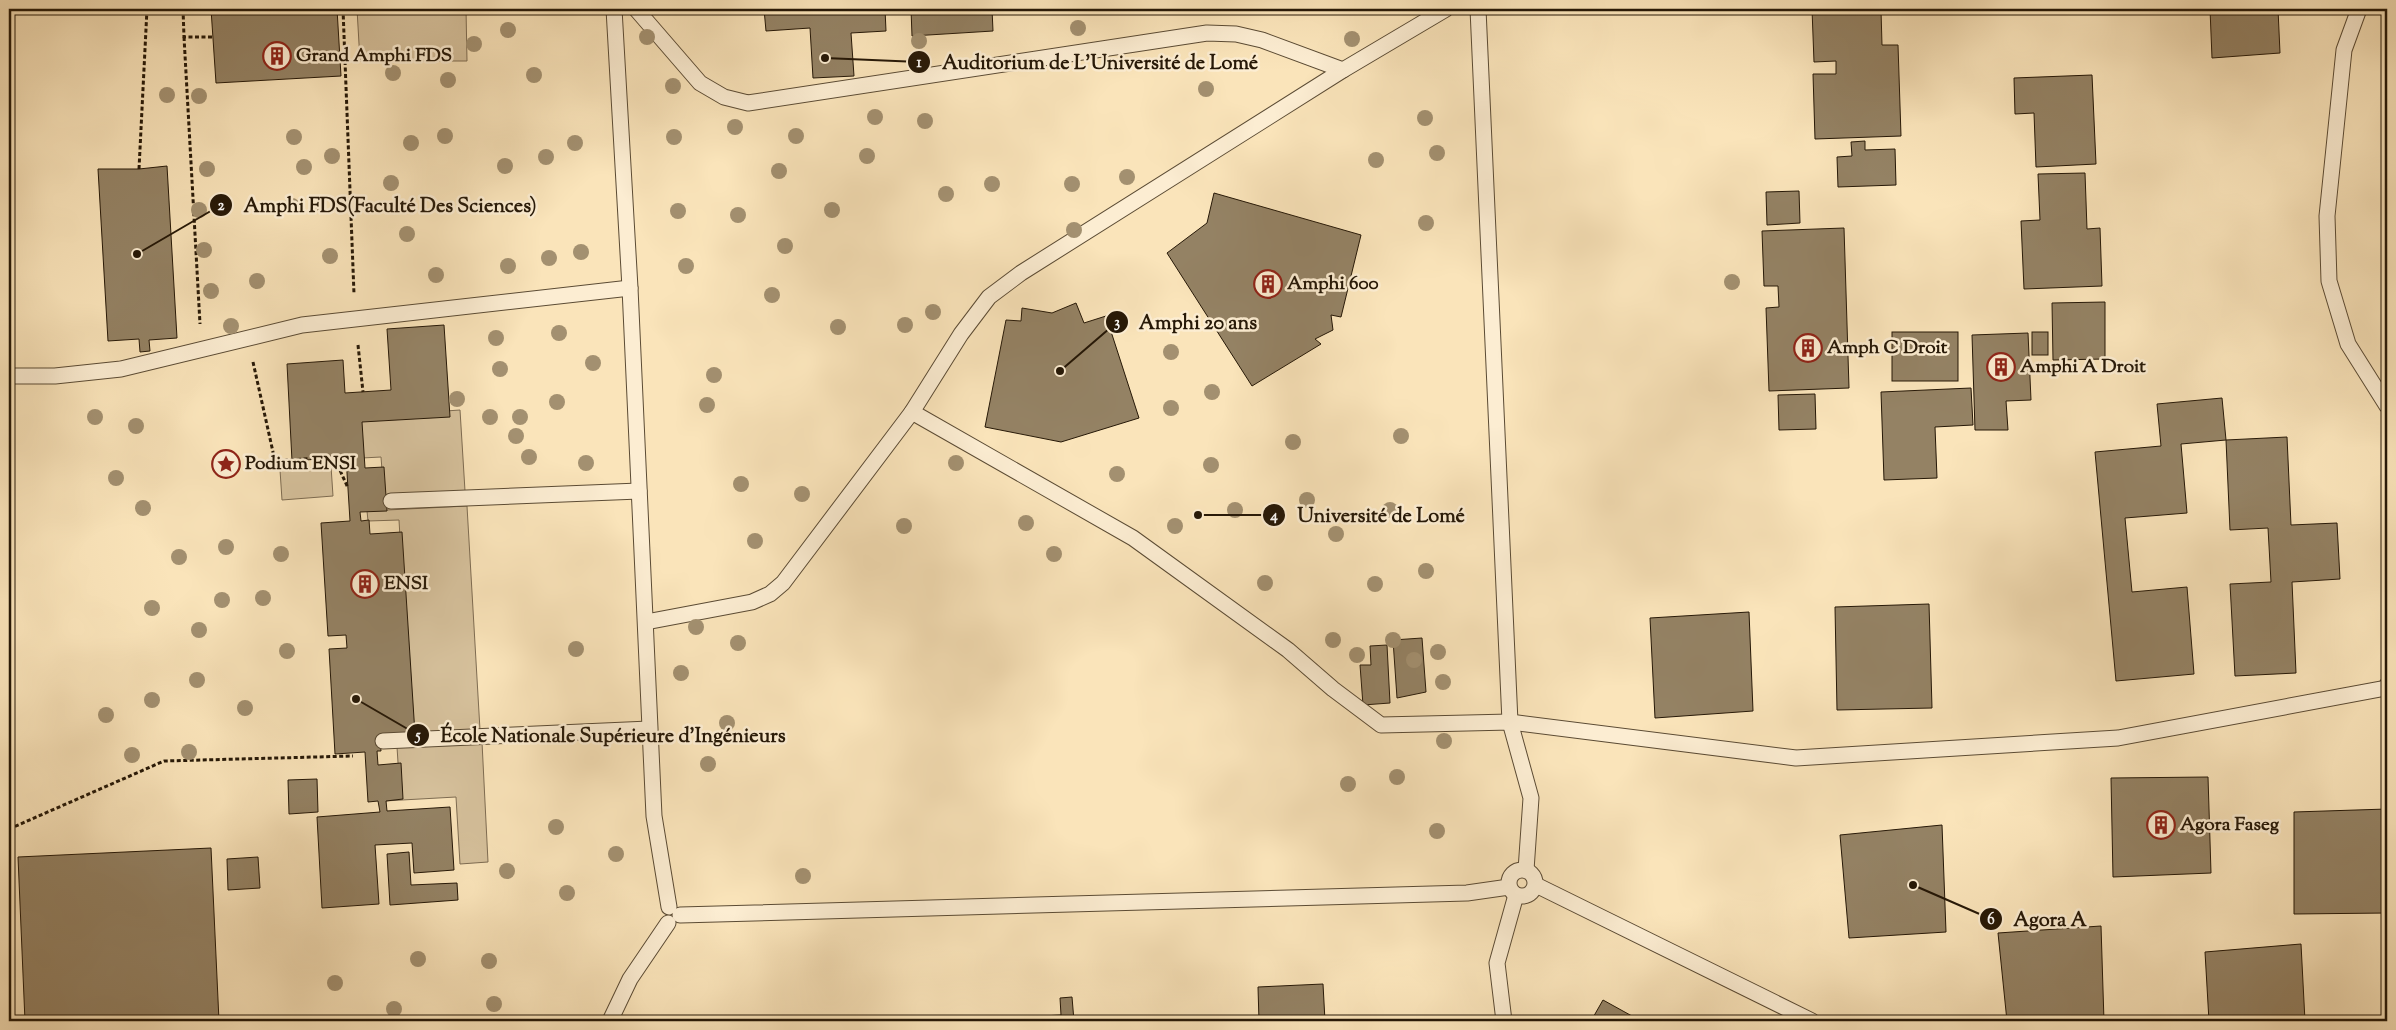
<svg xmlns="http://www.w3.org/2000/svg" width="2396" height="1030" font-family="'Sorts Mill Goudy',serif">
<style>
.green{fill:#d6c19c;stroke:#7e6c52}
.building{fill:#948264;stroke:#261807}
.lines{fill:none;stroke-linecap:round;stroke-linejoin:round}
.lane-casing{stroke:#5b4b34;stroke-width:17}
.path{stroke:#261807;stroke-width:3;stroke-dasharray:4 2.5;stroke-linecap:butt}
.lane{stroke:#fcedd2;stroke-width:15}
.tree{fill:#a39070}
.labels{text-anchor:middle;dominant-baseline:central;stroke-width:5;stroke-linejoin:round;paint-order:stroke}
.poi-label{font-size:19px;font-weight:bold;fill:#261807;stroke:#fcedd2;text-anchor:start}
.leader{fill:none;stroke:#261807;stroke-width:2}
.callout-dot{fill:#261807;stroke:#fcedd2;stroke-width:2}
.mark-label{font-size:15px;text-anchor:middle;font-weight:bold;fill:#fff}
.callout-label{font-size:20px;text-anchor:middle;font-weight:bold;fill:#261807;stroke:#fcedd2;stroke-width:5;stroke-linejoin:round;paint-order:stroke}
</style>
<rect width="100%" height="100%" fill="#fae4ba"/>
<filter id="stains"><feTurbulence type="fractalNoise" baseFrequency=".004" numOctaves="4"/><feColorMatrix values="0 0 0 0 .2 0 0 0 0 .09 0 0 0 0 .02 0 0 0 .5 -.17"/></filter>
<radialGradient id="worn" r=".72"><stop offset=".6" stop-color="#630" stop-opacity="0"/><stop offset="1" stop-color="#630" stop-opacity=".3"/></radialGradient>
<g class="green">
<polygon points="357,9 466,9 467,61 360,61"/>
<polygon points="460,410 465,491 384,496 381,457 362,458 359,417"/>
<polygon points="331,466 333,496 282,500 280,470"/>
<polygon points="467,506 480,730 377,736 411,728 399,520 368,521 367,511"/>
<polygon points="482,742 488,862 460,864 456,797 384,801 400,793 397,747"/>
</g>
<g class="building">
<polygon points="211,9 337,9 341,76 216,83"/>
<polygon points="764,9 885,9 886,31 851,33 854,76 813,78 810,28 766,31"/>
<polygon points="911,9 992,9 993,31 912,36"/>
<polygon points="1812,9 1896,9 1881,10 1882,45 1898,45 1901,136 1815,139 1813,74 1836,74 1836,61 1814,62"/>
<polygon points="2210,9 2278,9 2280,53 2212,58"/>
<polygon points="2092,75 2096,164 2036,167 2034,113 2015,114 2014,78"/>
<polygon points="1865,141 1865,150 1895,149 1896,185 1838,187 1837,157 1852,156 1851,142"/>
<polygon points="167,166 177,338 149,340 150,351 140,352 139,339 108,341 98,169 139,169"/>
<polygon points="2085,173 2087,229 2100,228 2102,286 2024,289 2021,221 2040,220 2038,174"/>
<polygon points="1799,191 1800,223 1767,225 1766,192"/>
<polygon points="1214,193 1361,235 1341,317 1331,315 1333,330 1315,339 1321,344 1252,386 1167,253 1207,223"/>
<polygon points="1844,228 1849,388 1769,391 1766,308 1779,307 1778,286 1764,286 1762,231"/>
<polygon points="2105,302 2105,359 2053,360 2052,303"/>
<polygon points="1076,303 1084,323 1106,316 1139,418 1061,442 985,427 1006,320 1021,321 1022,308 1052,313"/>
<polygon points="444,325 450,417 362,422 365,468 384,467 387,511 360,512 361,521 369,520 370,534 402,532 415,734 380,736 381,751 377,751 378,765 401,763 403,799 386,801 387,811 450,807 454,870 414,873 412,843 375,845 379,904 322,908 317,817 380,812 378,801 368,802 365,752 335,754 329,649 347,648 346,635 328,636 321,523 350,521 346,457 292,461 287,364 343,360 345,393 391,390 387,329"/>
<rect x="1892" y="332" width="66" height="49"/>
<rect x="2032" y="332" width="16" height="23"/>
<polygon points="2028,333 2031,400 2006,401 2008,430 1975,430 1972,335"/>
<polygon points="1971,388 1973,425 1935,427 1937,478 1884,480 1881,392"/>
<polygon points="1815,394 1816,429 1779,430 1778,395"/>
<polygon points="2222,398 2226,440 2181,444 2187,513 2125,518 2132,592 2187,587 2194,674 2116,681 2095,452 2161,446 2157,404"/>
<polygon points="2287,437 2291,525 2337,523 2340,579 2292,582 2296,673 2235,676 2230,584 2271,582 2268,528 2230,530 2226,440"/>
<polygon points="1929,604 1932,708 1837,710 1835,607"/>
<polygon points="1749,612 1753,711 1655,718 1650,618"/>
<polygon points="1422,638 1426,692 1397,698 1393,640"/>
<polygon points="1387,645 1390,703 1363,705 1360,665 1371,665 1370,646"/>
<polygon points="2208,777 2211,873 2113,877 2111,778"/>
<polygon points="317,779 318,812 289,814 288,780"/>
<polygon points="2387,809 2387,913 2294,914 2294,812"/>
<polygon points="1942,825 1946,932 1849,938 1840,835"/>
<polygon points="211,848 219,1021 25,1021 18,857"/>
<polygon points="409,852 411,885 457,883 458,900 390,905 387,854"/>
<polygon points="258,857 260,888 228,890 227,859"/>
<polygon points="2101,926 2104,1021 2007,1021 1998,933"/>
<polygon points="2301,944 2305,1021 2209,1021 2205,952"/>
<polygon points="1323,984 1325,1021 1259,1021 1258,987"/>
<polygon points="1072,997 1074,1021 1041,1021 1041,1016 1061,1015 1060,998"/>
<polygon points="1603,1000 1641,1021 1591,1021"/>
</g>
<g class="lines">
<defs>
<g id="lane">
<polyline points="614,9 630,288 654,816 669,907"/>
<polyline points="636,9 700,83 724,97 748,103 1207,33 1236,34 1262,40 1343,70"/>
<polyline points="1478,9 1510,722 1531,798 1526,870"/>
<polyline points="2359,9 2344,50 2327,216 2329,281 2348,344 2387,406"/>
<polyline points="9,376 55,376 121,369 302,325 630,288"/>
<polyline points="912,412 1133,538 1288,650 1333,689 1381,725 1510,722 1796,758 2118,738 2386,688 2387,685"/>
<polyline points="391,501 639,491"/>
<polyline points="646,622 752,602 770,594 783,583 912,412 961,334 989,297 1021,273 1343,70 1446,9"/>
<polyline points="383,741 649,729"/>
<circle cx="1522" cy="883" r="13"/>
<polyline points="1536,885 1812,1021"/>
<polyline points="680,915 1467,893 1509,887"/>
<polyline points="610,1021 630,979 668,923"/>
<polyline points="1504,1021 1497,963 1516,895"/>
</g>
</defs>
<use href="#lane" class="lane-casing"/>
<g class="path">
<polyline points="183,9 184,37 213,37"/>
<polyline points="343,9 354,294"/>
<polyline points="184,37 200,324"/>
<polyline points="139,169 147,9"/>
<polyline points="358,345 363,392"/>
<polyline points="253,362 275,461 334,457 348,488"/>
<polyline points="9,829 164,761 353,756"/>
</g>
<use href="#lane" class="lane"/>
</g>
<g class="tree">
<circle cx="1078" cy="28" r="8"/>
<circle cx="508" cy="30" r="8"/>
<circle cx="647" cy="37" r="8"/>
<circle cx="1352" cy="39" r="8"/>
<circle cx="919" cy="41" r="8"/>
<circle cx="474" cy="44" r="8"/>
<circle cx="393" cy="73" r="8"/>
<circle cx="534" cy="75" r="8"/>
<circle cx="448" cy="80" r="8"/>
<circle cx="673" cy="86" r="8"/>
<circle cx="1206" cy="89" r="8"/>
<circle cx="167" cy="95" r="8"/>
<circle cx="199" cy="96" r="8"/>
<circle cx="875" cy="117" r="8"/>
<circle cx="1425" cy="118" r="8"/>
<circle cx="925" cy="121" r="8"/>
<circle cx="735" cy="127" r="8"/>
<circle cx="445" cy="136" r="8"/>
<circle cx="796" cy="136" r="8"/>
<circle cx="294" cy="137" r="8"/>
<circle cx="674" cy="137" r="8"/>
<circle cx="411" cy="143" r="8"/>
<circle cx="575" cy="143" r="8"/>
<circle cx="1437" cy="153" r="8"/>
<circle cx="332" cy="156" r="8"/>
<circle cx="867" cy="156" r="8"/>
<circle cx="546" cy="157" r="8"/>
<circle cx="1376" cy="160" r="8"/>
<circle cx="505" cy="166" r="8"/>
<circle cx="304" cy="167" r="8"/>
<circle cx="207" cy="169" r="8"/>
<circle cx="779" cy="171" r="8"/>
<circle cx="1127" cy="177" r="8"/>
<circle cx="391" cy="183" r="8"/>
<circle cx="992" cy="184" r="8"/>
<circle cx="1072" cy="184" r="8"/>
<circle cx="946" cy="194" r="8"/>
<circle cx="318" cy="203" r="8"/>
<circle cx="292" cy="206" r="8"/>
<circle cx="199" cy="210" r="8"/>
<circle cx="832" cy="210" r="8"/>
<circle cx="678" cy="211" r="8"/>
<circle cx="738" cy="215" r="8"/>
<circle cx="1426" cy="223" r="8"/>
<circle cx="1074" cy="230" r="8"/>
<circle cx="407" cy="234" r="8"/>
<circle cx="785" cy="246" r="8"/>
<circle cx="204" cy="250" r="8"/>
<circle cx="581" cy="252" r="8"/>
<circle cx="330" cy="256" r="8"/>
<circle cx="549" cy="258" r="8"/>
<circle cx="508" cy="266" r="8"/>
<circle cx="686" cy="266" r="8"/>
<circle cx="436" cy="275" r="8"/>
<circle cx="257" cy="281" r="8"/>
<circle cx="1732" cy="282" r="8"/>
<circle cx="211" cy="291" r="8"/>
<circle cx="772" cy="295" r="8"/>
<circle cx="933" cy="312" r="8"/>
<circle cx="905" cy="325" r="8"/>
<circle cx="231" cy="326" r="8"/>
<circle cx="838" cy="327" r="8"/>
<circle cx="559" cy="333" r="8"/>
<circle cx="496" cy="338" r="8"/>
<circle cx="1171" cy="352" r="8"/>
<circle cx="593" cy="363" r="8"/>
<circle cx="500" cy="369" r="8"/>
<circle cx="714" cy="375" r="8"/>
<circle cx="1212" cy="392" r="8"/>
<circle cx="457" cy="399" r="8"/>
<circle cx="557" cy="402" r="8"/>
<circle cx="707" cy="405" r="8"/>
<circle cx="1171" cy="408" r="8"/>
<circle cx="95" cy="417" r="8"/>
<circle cx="490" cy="417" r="8"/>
<circle cx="520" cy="417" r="8"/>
<circle cx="136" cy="426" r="8"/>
<circle cx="516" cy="436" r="8"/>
<circle cx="1401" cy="436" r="8"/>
<circle cx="1293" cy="442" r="8"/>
<circle cx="529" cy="457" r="8"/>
<circle cx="586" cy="463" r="8"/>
<circle cx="956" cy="463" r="8"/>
<circle cx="1211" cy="465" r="8"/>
<circle cx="1117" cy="474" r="8"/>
<circle cx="116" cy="478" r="8"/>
<circle cx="741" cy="484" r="8"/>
<circle cx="802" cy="494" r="8"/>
<circle cx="1307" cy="500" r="8"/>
<circle cx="143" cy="508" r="8"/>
<circle cx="1235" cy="510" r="8"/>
<circle cx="1390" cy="510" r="8"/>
<circle cx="1026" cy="523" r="8"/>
<circle cx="904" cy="526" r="8"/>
<circle cx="1175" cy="526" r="8"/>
<circle cx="1336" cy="534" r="8"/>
<circle cx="755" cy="541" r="8"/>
<circle cx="226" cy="547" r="8"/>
<circle cx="281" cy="554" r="8"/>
<circle cx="1054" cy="554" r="8"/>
<circle cx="179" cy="557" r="8"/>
<circle cx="1426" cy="571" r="8"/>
<circle cx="1265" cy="583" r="8"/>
<circle cx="1375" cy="584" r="8"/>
<circle cx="263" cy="598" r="8"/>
<circle cx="222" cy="600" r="8"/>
<circle cx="152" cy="608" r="8"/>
<circle cx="696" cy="627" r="8"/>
<circle cx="199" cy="630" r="8"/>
<circle cx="1333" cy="640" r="8"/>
<circle cx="1393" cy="640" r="8"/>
<circle cx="738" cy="643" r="8"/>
<circle cx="576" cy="649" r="8"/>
<circle cx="287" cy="651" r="8"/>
<circle cx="1438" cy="652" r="8"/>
<circle cx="1357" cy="655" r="8"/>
<circle cx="1414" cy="660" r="8"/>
<circle cx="681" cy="673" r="8"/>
<circle cx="197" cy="680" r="8"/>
<circle cx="1443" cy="682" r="8"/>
<circle cx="152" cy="700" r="8"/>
<circle cx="245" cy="708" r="8"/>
<circle cx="106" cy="715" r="8"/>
<circle cx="727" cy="723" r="8"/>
<circle cx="1444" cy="741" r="8"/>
<circle cx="189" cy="752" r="8"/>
<circle cx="132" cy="755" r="8"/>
<circle cx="708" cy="764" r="8"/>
<circle cx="1397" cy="777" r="8"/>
<circle cx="1348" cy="784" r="8"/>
<circle cx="556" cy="827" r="8"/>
<circle cx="1437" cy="831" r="8"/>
<circle cx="616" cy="854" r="8"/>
<circle cx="507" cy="871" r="8"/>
<circle cx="803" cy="876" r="8"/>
<circle cx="567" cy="893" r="8"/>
<circle cx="418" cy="959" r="8"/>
<circle cx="489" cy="961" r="8"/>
<circle cx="335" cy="983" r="8"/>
<circle cx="494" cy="1004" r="8"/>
<circle cx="394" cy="1009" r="8"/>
</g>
<defs>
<symbol id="building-ring" viewBox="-11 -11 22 22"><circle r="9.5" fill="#fcedd2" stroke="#8f2418" stroke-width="1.5"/><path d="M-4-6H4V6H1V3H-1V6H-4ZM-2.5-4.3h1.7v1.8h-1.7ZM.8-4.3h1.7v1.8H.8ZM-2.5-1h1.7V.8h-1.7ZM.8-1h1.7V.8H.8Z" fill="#8f2418"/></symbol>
<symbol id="sight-ring" viewBox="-11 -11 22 22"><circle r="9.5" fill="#fcedd2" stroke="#8f2418" stroke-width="1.5"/><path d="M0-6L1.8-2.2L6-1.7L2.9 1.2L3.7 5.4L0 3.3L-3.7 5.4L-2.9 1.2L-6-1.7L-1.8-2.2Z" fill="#8f2418"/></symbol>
</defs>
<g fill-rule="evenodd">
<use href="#building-ring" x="261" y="40" width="32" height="32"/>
<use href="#building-ring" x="1252" y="268" width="32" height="32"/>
<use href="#building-ring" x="1792" y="332" width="32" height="32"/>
<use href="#building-ring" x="1985" y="351" width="32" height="32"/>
<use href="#sight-ring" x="210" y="448" width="32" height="32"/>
<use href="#building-ring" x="349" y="568" width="32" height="32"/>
<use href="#building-ring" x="2145" y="809" width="32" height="32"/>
</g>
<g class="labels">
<g class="poi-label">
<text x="296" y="56">Grand Amphi FDS</text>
<text x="1287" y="284">Amphi 600</text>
<text x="1827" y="348">Amph C Droit</text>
<text x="2020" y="367">Amphi A Droit</text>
<text x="245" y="464">Podium ENSI</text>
<text x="384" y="584">ENSI</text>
<text x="2180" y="825">Agora Faseg</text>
</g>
</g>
<path class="leader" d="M825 58L919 62M137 254L221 205M1060 371L1117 322M1198 515L1274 515M356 699L418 735M1913 885L1991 919"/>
<g class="callout-dot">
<circle cx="825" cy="58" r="5"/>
<circle cx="137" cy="254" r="5"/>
<circle cx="1060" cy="371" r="5"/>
<circle cx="1198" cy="515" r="5"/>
<circle cx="356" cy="699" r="5"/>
<circle cx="1913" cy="885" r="5"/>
<circle cx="919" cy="62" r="12"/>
<circle cx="221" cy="205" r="12"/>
<circle cx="1117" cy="322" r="12"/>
<circle cx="1274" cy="515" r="12"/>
<circle cx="418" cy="735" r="12"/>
<circle cx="1991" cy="919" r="12"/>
</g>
<g class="mark-label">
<text x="919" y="67">1</text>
<text x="221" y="210">2</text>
<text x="1117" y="327">3</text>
<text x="1274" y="520">4</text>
<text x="418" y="740">5</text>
<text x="1991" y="924">6</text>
</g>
<g class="callout-label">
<text x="1100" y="69">Auditorium de L'Université de Lomé</text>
<text x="390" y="212">Amphi FDS(Faculté Des Sciences)</text>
<text x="1198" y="329">Amphi 20 ans</text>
<text x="1381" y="522">Université de Lomé</text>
<text x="613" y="742">École Nationale Supérieure d'Ingénieurs</text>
<text x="2050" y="926">Agora A</text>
</g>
<rect width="2396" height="1030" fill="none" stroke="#fae4ba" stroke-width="30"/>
<rect x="10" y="10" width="2376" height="1010" fill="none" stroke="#261807" stroke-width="2.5"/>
<rect x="15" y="15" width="2366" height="1000" fill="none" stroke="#261807"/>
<rect width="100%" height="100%" filter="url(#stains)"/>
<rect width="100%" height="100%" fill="url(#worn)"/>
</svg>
